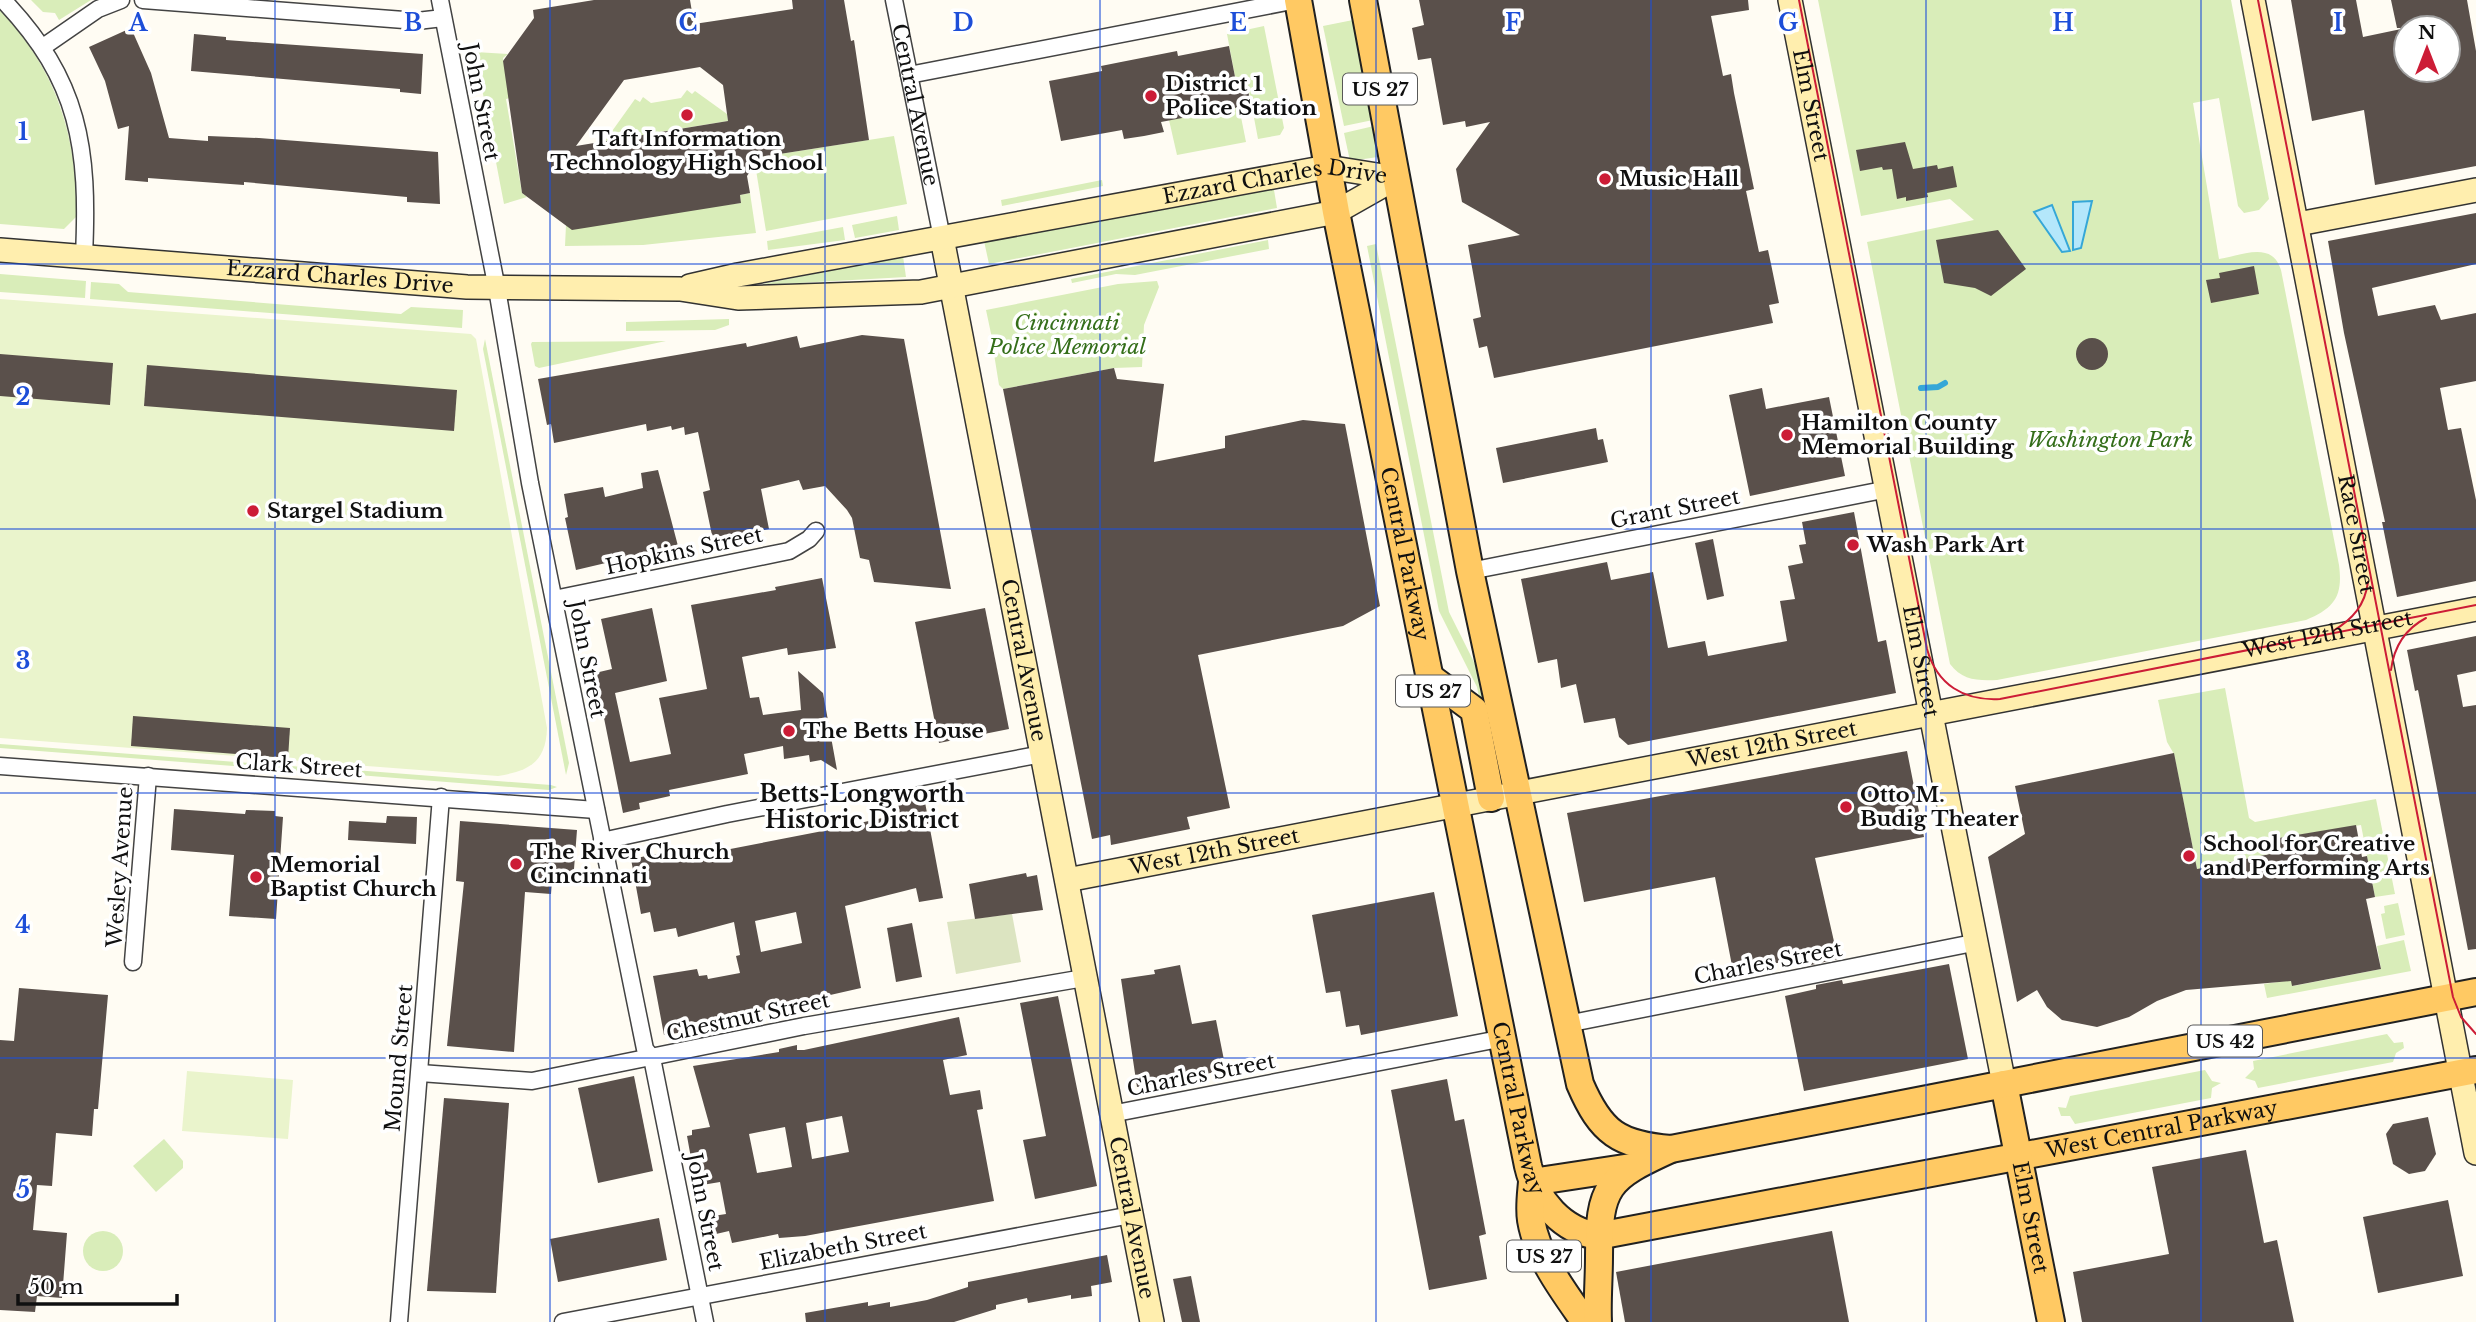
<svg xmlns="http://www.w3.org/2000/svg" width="2476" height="1322" font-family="'Libre Baskerville',serif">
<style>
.green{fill:#d9edb9}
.cemetery{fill:#dce4c1}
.pitch{fill:#eaf4cc}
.water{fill:#b4e7fb;stroke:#35a7d7;stroke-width:2}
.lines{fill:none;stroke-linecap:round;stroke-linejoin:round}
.stream{stroke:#35a7d7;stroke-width:6}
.building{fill:#5a504b;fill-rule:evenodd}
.street-casing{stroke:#434343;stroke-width:19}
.secondary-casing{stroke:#323232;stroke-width:26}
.primary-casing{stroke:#212121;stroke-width:30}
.street{stroke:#fff;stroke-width:16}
.secondary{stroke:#ffeeae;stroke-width:23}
.primary{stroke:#ffc963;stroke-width:26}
.tram{stroke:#cc1c36;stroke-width:2}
.grid{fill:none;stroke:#1d4ed8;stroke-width:2;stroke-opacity:0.55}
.poi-dot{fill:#cc1c36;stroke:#fff;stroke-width:2.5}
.labels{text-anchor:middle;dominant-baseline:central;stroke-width:7;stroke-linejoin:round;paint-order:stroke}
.shield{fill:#fff;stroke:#585858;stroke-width:2}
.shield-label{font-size:19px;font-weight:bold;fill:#101010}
.poi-label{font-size:21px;font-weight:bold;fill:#101010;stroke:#fff;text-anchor:start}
.street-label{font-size:21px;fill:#101010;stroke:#fff}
.park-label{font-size:21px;font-style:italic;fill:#346e1a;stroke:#fff}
.neighbourhood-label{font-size:23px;font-weight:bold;fill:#101010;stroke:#fff}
.grid-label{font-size:23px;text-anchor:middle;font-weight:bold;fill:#1d4ed8;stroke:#fff;stroke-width:7;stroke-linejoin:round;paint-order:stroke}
</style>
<rect width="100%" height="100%" fill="#fffcf3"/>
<g class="green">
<polygon points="31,0 91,0 59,20 55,13 43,12"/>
<path d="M 1818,0 L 2231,0 L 2269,199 L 2259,210 L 2244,213 L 2238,206 L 2219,98 L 2193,103 L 2219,259 C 2241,256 2272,240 2281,270 L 2339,565 C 2343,596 2335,608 2306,620 L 1997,680 C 1977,681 1962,680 1950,664 L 1867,242 L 1974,220 L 1950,199 L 1861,216 Z"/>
<path d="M 0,10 C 56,69 78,137 76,217 L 64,229 L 0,224 Z"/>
<polygon points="1353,20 1373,120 1344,126 1323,26"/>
<polygon points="1264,26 1284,128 1280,135 1258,139 1248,86 1237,87 1227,34"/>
<polygon points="475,52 508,54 503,58 510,98 506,99 522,193 527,197 504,204"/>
<polygon points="687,90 692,94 695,91 727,114 728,121 605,141 635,99 640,102 643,97 651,103 681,98"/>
<polygon points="1239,107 1246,142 1177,155 1169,120"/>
<polygon points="1374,126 1378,157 1350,161 1344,133"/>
<polygon points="894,136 907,204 766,231 755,164 760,157"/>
<polygon points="1102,180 1103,186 1002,206 1001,200"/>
<polygon points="1273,184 1277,208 989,264 984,241"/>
<polygon points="750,193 756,233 643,245 565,246 566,225 741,203 740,195"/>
<polygon points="897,216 899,230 855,238 852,225"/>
<polygon points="843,227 845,240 768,250 767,241"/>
<polygon points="1268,240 1269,249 1135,275 1116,274 1072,283 1071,279"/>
<polygon points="1376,244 1449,612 1485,684 1501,766 1493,768 1477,687 1439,611 1367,246"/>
<polygon points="903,256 906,277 763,285 763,284"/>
<polygon points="0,274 86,281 85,298 0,292"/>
<polygon points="1157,281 1159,287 1144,325 1142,367 1114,368 1003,389 999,385 994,354 1004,351 1002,342 993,343 986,310 1118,284"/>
<polygon points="91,282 119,284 128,292 401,314 411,307 463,310 462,328 90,299"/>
<polygon points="729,319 729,325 715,330 626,331 626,322"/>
<polygon points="485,339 569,763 566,775 483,349"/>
<polygon points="666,341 539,368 535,366 531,344 532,342"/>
<polygon points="2225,688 2249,818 2255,822 2376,799 2395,894 2375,897 2361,825 2268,840 2270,854 2197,869 2174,754 2167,742 2158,700"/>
<polygon points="0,744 330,769 324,773 0,748"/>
<polygon points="354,770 551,785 557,787 549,790 358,775"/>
<polygon points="2398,903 2405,935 2386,939 2381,914 2385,913 2384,906"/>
<polygon points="2404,940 2411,971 2267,998 2264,984 2291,980 2293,986 2381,969 2377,946"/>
<polygon points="2387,1034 2394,1043 2403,1042 2404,1048 2396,1053 2393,1062 2258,1088 2255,1081 2245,1078 2254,1069 2253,1061"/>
<polygon points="2205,1070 2212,1081 2221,1083 2212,1088 2211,1098 2075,1124 2070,1116 2061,1116 2058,1107 2066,1108 2070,1096"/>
<polygon points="164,1139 183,1161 183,1168 156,1192 133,1166"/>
<circle cx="103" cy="1251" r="20"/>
</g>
<polygon class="cemetery" points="1012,914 1021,962 956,974 947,922"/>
<g class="pitch">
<path d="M 0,299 L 471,334 L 476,339 L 547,728 C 546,762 529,771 498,776 L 0,738 Z"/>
<polygon points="187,1071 293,1080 288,1139 182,1131"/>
</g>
<g class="water">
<polygon points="2092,201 2081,248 2073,250 2073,202"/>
<polygon points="2052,205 2070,251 2062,252 2034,212"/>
</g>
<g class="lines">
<polyline class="stream" points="1921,388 1938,387 1945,383"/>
</g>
<g class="building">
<path d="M 594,0 L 690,0 L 694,24 L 793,9 L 792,0 L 844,0 L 851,41 L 854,40 L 869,140 L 760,157 L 747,176 L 750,193 L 740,195 L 741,203 L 572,230 L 522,193 L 503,61 L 534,18 L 533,10 ZM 700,67 L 723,85 L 728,121 L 576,146 L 624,80 Z"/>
<polygon points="1419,0 1748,0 1749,10 1711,16 1723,76 1731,74 1734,93 1754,189 1746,191 1759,252 1768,250 1771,264 1779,303 1769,305 1773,323 1494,378 1487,346 1479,348 1473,319 1481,317 1468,245 1520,235 1462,202 1456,169 1490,122 1466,127 1465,121 1443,125 1431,58 1418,60 1412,28 1424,25"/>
<polygon points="2291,0 2356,0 2363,37 2406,28 2406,70 2448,70 2448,28 2397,28 2391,0 2467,0 2476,51 2476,166 2375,185 2364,110 2312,121"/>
<polygon points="131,28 151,73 169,138 208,141 208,136 259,138 438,152 440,204 407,202 407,197 244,182 244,185 148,178 148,182 125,180 129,126 118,129 105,81 89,47"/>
<polygon points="194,34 226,37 226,40 423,54 421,94 400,92 400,89 191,71"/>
<polygon points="1229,46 1237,87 1247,85 1251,105 1161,122 1164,132 1144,136 1124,139 1122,130 1061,141 1049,81 1102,71 1101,66 1121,62 1177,51 1178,56"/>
<polygon points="1905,142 1913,169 1937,165 1938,169 1953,166 1957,187 1927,193 1928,197 1906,201 1906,197 1897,199 1892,169 1883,170 1882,167 1860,171 1856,150"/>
<polygon points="2476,213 2476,264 2372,288 2378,316 2435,305 2441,320 2476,313 2476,381 2440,388 2448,430 2461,428 2476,500 2476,581 2397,597 2382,522 2385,522 2344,333 2328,241"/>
<polygon points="1998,230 2026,269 1991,296 1975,288 1944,283 1936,240"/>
<polygon points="2254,266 2259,294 2211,303 2206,280 2220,278 2219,273"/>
<polygon points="862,335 904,339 951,589 874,582 869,560 860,558 852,518 847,510 825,486 803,490 799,480 761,489 769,529 713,540 703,492 710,490 698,432 685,435 684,427 672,430 671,426 647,431 646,424 554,443 551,424 547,425 538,379 746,343 747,347 797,336 800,348"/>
<circle cx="2092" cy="354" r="16"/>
<polygon points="0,354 113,363 110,405 0,396"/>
<polygon points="147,365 457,390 454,431 144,406"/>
<polygon points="1114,368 1117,379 1164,384 1154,462 1225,448 1225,436 1303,420 1345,424 1380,606 1343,626 1198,655 1230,808 1187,817 1190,829 1111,845 1110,835 1092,839 1003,389"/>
<polygon points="1762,388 1766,409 1829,397 1845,476 1750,496 1729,395"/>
<polygon points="1596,428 1598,440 1603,439 1608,462 1503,483 1496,448"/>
<polygon points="658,470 678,546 576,570 565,518 568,517 564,494 603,487 605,497 643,488 641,473"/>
<polygon points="1854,512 1878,642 1886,640 1896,693 1628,745 1619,737 1615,718 1584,723 1576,684 1561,688 1557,659 1538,663 1521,579 1607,562 1611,580 1653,572 1668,648 1705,641 1708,656 1787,641 1780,601 1795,599 1788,566 1803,563 1799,545 1806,544 1802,522"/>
<polygon points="1713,539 1724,596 1707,600 1695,543"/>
<polygon points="822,578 836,648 788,655 787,648 742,657 750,698 759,697 763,715 801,710 798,671 823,693 837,770 821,760 810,762 809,755 784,759 783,746 744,754 748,774 669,790 670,796 639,803 640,809 623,813 595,673 612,669 601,619 652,608 667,681 615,693 630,762 671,754 659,698 707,689 691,605 776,590 775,587"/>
<polygon points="985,608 1009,729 939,743 915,622"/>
<polygon points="2476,636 2476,671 2457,675 2463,707 2476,705 2476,949 2468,950 2418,690 2415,691 2407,650"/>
<polygon points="133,716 290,728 288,758 131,746"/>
<polygon points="1907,751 1924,837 1815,858 1838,959 1811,965 1810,957 1733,971 1715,877 1584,902 1567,813"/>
<polygon points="2174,753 2197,869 2270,854 2267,840 2356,825 2362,857 2367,856 2375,897 2366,899 2381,969 2292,986 2291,981 2186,990 2157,1001 2129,1017 2097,1027 2062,1020 2047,1007 2037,990 2017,1002 1988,857 2025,834 2015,786"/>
<path d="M 924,797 L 943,898 L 919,902 L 916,888 L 845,906 L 861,988 L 760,1011 L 690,1023 L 691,1027 L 683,1028 L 684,1032 L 664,1035 L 653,976 L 697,969 L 699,976 L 707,975 L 708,979 L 740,973 L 736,956 L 740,955 L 734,922 L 678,937 L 676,928 L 654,932 L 650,912 L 641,914 L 631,859 L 662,853 L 663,862 L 833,829 L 900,814 L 898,802 ZM 796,912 L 802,943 L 761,952 L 755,921 Z"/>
<polygon points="174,809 245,814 246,810 275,811 275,816 283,817 276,919 229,916 234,855 171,850"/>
<polygon points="387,816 417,817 416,844 348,840 349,821 386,823"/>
<polygon points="460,821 577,830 573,882 552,880 551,894 525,892 514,1052 447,1046 464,882 456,881"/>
<polygon points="1026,873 1027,877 1037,875 1043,910 975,919 969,884"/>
<polygon points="1434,892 1458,1016 1361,1035 1359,1025 1346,1027 1340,991 1326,993 1312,915"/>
<polygon points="912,923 922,977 896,982 887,928"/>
<polygon points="1949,964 1968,1059 1804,1091 1785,996 1816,989 1816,985 1842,980 1843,984"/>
<polygon points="1180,965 1192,1024 1216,1020 1226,1070 1137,1087 1121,979 1155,974 1154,970"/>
<polygon points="19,988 108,995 98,1109 94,1109 92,1136 56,1133 52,1186 37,1185 33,1230 67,1233 62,1298 37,1296 35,1312 0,1310 0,1040 14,1041"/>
<polygon points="1058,996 1097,1186 1035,1199 1023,1140 1046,1136 1020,1003"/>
<path d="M 959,1017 L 967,1055 L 943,1060 L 950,1095 L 980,1090 L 983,1109 L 977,1110 L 994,1201 L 805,1236 L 779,1238 L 778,1234 L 732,1243 L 729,1231 L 716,1234 L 713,1216 L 726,1214 L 720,1182 L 696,1186 L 687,1136 L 692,1135 L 692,1130 L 710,1127 L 693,1066 L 779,1052 L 779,1049 L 797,1045 L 797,1050 L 804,1050 ZM 842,1116 L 849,1152 L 812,1159 L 806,1123 ZM 785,1127 L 792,1167 L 757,1173 L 749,1134 Z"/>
<polygon points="634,1076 653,1171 598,1183 578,1088"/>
<polygon points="1447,1079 1455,1121 1464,1119 1486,1234 1479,1236 1487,1279 1429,1290 1391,1090"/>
<polygon points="444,1098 509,1103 496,1293 427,1291"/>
<polygon points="2428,1117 2436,1154 2425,1171 2409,1174 2393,1164 2386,1134 2393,1124"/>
<polygon points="2246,1150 2264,1243 2277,1240 2294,1322 2082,1322 2073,1272 2169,1254 2152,1167"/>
<polygon points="2448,1200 2463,1276 2378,1293 2363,1217"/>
<polygon points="659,1218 667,1260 558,1282 550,1239"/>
<polygon points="1832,1231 1849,1322 1625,1322 1616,1272"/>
<polygon points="1107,1255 1112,1282 1091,1286 1092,1296 1071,1299 1071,1295 1028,1303 1027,1298 996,1305 996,1309 954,1322 806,1322 805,1313 868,1302 868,1306 890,1302 890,1307 927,1300 968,1287 968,1282"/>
<polygon points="1191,1276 1200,1322 1182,1322 1173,1279"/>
</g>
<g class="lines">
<defs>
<g id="street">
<path d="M 3,0 C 80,81 89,148 84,256"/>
<polyline points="143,0 417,21 443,18"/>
<polyline points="440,0 497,289 530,483 645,1049 652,1058 705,1322"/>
<path id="s1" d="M 894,0 L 942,238"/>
<polyline points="43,47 98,9 121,0"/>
<polyline points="909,75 1297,0"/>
<polyline points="1470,571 1888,489"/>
<polyline points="554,599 789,551 809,539 816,531"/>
<polyline points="0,766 596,810"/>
<polyline points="602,841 727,814 1042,754"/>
<polyline points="133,962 148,776"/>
<polyline points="1567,1024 1978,942"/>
<polyline points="420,1073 532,1081 804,1026 1084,978"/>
<polyline points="1111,1114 1504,1038"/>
<polyline points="399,1322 441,797"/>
<polyline points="563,1322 1131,1215"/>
</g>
<g id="secondary">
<path id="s2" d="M 1790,0 L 2004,1084"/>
<path id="s3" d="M 2253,0 L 2476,1153"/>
<polyline points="2298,224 2476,190"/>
<path id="s4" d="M 942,238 L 1152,1322"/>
<path id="s5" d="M 0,250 L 467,287 L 680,289 L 738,298 L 921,292 L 1336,212 L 1396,178"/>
<path id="s6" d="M 690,286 L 738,275 L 1327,167 L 1396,178"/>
<path id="s7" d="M 1067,880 L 2476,609"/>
</g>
<g id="primary">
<path id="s8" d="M 1298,0 L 1336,212 L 1528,1166 C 1536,1201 1563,1231 1598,1236 L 2476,1070"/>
<path d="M 1363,0 L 1470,571 L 1580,1084 C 1601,1133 1619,1145 1671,1149"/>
<polyline points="1431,678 1474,710 1491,798"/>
<path id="s9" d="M 2004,1084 L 2051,1322"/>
<path d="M 1532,1182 C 1531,1194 1529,1208 1531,1220 C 1537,1257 1564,1292 1585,1322"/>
<polyline points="1532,1182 1631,1167"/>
<path d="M 1598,1322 C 1597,1300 1599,1279 1599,1257 C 1599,1186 1607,1178 1671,1149 L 2476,992"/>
</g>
</defs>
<use href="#street" class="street-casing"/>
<use href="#secondary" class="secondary-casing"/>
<use href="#primary" class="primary-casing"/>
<use href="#street" class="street"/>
<use href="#secondary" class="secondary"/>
<use href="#primary" class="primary"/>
<g class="tram">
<path id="s10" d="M 1799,0 L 1927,649 C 1937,685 1964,701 2000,699 L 2476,605"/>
<polyline points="2258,0 2453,997 2461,1017 2476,1034"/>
<path d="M 2333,631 C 2353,619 2365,605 2368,582"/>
<path d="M 2391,670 C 2394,646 2405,629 2426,618"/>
</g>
</g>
<path class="grid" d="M 275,0 L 275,1322M 550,0 L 550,1322M 825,0 L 825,1322M 1100,0 L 1100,1322M 1376,0 L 1376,1322M 1651,0 L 1651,1322M 1926,0 L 1926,1322M 2201,0 L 2201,1322M 0,264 L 2476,264M 0,529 L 2476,529M 0,793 L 2476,793M 0,1058 L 2476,1058"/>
<g class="poi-dot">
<circle cx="1151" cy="96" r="7"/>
<circle cx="687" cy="115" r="7"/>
<circle cx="1605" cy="179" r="7"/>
<circle cx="1787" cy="435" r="7"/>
<circle cx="253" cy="511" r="7"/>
<circle cx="1853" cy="545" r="7"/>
<circle cx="789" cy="731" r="7"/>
<circle cx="1846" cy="807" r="7"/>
<circle cx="2189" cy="856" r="7"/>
<circle cx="516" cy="864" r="7"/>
<circle cx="256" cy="877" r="7"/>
</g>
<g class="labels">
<g class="shield">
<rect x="1343" y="73.5" width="74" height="31" rx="5"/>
<rect x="1396" y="675.5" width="74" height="31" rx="5"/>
<rect x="2188" y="1025.5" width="74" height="31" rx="5"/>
<rect x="1507" y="1240.5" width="74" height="31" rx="5"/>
</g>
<g class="shield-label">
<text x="1380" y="89">US 27</text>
<text x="1433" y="691">US 27</text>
<text x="2225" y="1041">US 42</text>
<text x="1544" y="1256">US 27</text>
</g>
<g class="poi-label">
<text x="1165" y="84">District 1<tspan x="1165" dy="24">Police Station</tspan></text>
<text x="687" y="139" text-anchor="middle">Taft Information<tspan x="687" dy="24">Technology High School</tspan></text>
<text x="1619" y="179">Music Hall</text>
<text x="1801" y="423">Hamilton County<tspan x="1801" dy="24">Memorial Building</tspan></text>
<text x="267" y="511">Stargel Stadium</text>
<text x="1867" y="545">Wash Park Art</text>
<text x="803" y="731">The Betts House</text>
<text x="1860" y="795">Otto M.<tspan x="1860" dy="24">Budig Theater</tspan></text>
<text x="2203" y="844">School for Creative<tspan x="2203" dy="24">and Performing Arts</tspan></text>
<text x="530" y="852">The River Church<tspan x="530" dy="24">Cincinnati</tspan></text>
<text x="270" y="865">Memorial<tspan x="270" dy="24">Baptist Church</tspan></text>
</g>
<g class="street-label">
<text transform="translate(481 102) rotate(79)">John Street</text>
<text stroke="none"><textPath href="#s1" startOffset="107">Central Avenue</textPath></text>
<text stroke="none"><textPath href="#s2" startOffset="107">Elm Street</textPath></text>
<text stroke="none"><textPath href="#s6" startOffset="595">Ezzard Charles Drive</textPath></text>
<text stroke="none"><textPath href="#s5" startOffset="341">Ezzard Charles Drive</textPath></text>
<text transform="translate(1675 509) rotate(-11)">Grant Street</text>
<text stroke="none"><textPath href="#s3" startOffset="544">Race Street</textPath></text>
<text transform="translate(684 551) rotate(-12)">Hopkins Street</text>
<text stroke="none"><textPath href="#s8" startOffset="564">Central Parkway</textPath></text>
<text stroke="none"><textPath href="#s10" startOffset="1092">West 12th Street</textPath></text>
<text transform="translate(587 659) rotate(79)">John Street</text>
<text stroke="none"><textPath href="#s4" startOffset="430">Central Avenue</textPath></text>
<text stroke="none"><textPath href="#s2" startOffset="674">Elm Street</textPath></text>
<text stroke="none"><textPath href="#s7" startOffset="718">West 12th Street</textPath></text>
<text transform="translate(299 766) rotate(4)">Clark Street</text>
<text stroke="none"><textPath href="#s7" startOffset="150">West 12th Street</textPath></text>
<text transform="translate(120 867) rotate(-86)">Wesley Avenue</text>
<text transform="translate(1768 963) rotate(-11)">Charles Street</text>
<text transform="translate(748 1017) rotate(-12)">Chestnut Street</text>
<text transform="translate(399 1058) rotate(-85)">Mound Street</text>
<text transform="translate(1201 1075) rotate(-11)">Charles Street</text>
<text stroke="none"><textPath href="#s8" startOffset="1130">Central Parkway</textPath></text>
<text stroke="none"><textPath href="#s8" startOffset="1867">West Central Parkway</textPath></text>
<text transform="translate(705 1212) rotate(79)">John Street</text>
<text stroke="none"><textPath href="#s9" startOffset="136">Elm Street</textPath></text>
<text stroke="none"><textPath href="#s4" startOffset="998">Central Avenue</textPath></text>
<text transform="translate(843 1247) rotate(-11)">Elizabeth Street</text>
</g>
<g class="park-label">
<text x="1067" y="323">Cincinnati<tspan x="1067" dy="24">Police Memorial</tspan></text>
<text x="2110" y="440">Washington Park</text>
</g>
<g class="neighbourhood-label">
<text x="862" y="794">Betts-Longworth<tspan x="862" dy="26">Historic District</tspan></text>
</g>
</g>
<g class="grid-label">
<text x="138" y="31">A</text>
<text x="413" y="31">B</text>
<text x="688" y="31">C</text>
<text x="963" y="31">D</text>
<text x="1238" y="31">E</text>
<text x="1513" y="31">F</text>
<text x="1788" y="31">G</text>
<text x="2063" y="31">H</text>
<text x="2338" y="31">I</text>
<text x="23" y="140">1</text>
<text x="23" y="405">2</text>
<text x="23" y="669">3</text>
<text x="23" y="933">4</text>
<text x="23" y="1198">5</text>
</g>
<g transform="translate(2427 49)"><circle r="33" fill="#ffffff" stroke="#9f9f9f" stroke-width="2"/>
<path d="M0-5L12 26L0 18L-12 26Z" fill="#cc1c36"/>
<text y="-10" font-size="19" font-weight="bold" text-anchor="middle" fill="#101010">N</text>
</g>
<path d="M18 1294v10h159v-10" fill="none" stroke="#101010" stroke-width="3.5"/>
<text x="28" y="1294" font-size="21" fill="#101010" stroke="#ffffff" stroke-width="5" paint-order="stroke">50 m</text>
</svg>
